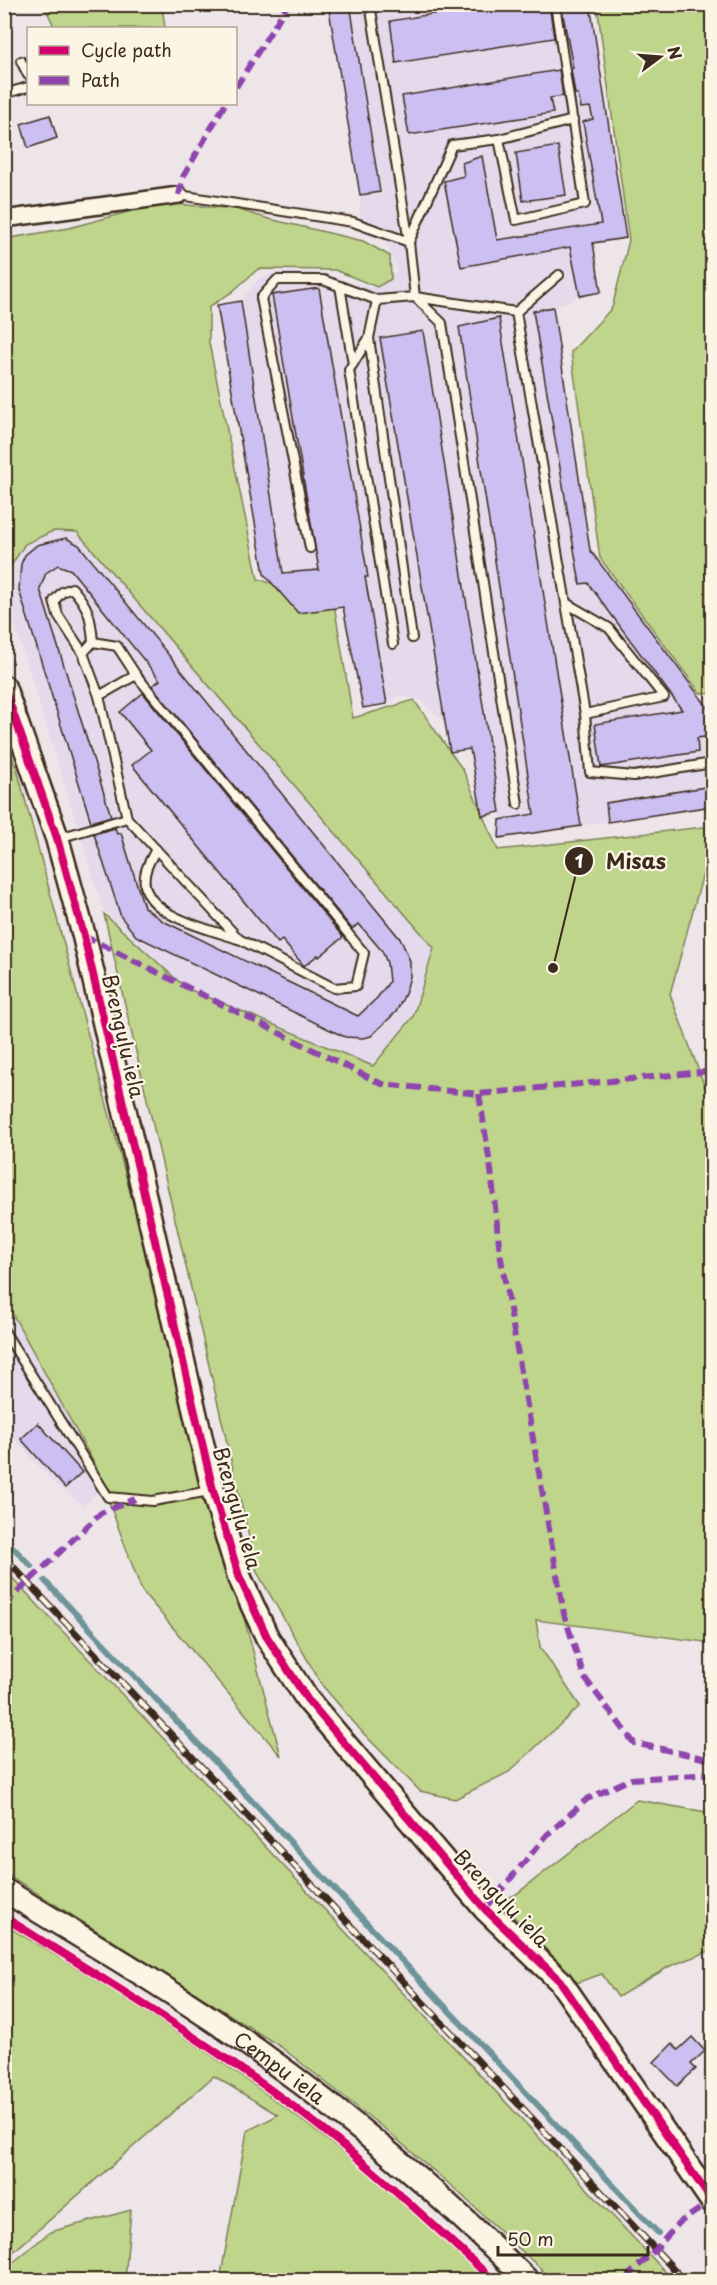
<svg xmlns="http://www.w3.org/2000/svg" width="717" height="2285" font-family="'Playpen Sans',sans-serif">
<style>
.built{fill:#e4daeb}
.green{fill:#bfd58b;stroke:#7d8054;stroke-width:1.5}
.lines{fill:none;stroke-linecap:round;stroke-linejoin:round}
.stream{stroke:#6d9599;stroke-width:6}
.building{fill:#ccbff1;stroke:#3b2a1e;stroke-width:1.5}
.lane-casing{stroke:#3b2a1e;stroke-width:12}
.street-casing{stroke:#3b2a1e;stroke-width:20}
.secondary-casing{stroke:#3b2a1e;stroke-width:27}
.lane{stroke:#fcf5e5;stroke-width:8}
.street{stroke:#fcf5e5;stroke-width:15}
.secondary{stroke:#fcf5e5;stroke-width:22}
.rail-casing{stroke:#3b2a1e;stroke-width:7}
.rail{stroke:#fcf5e5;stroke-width:4.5;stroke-dasharray:14;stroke-linecap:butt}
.quiet{stroke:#8e44ad;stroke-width:6;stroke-dasharray:12 6;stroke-linecap:butt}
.cycleway-casing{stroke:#fcf5e5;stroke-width:11}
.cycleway{stroke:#d6006c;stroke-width:8}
.labels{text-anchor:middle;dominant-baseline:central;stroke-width:4.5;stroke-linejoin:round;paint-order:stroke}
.street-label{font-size:20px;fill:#3b2a1e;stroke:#fcf5e5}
.leader{fill:none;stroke:#3b2a1e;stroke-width:2}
.callout-dot{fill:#3b2a1e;stroke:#fcf5e5;stroke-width:2}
.mark-label{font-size:18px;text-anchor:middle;font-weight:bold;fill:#fff}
.callout-label{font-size:21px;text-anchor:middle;font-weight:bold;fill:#3b2a1e;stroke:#fcf5e5;stroke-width:4.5;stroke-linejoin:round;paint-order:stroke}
</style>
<rect width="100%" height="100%" fill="#eee5e9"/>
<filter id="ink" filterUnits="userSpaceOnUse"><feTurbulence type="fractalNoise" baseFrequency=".0167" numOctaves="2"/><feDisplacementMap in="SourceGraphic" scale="12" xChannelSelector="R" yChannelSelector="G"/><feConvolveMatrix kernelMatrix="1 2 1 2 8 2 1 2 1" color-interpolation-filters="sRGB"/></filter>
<g filter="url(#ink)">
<g class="built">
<polygon points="328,5 590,5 626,238 593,243 601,292 580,296 554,307 590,550 710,710 712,710 712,806 499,838 500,812 482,816 470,750 450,752 445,723 421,700 400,696 387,704 363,708 343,607 264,574 217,305 241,301 257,280 277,272 307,272 371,287 397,271 386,242 360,232 360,195"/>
<polygon points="53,531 78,532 173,646 436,947 412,1018 371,1066 187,989 103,909 5,593 7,573 27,544"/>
<polygon points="4,1291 106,1484 84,1506 53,1482 5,1428"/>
</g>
<g class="green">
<polygon points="44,5 162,5 165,28 61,28 54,26"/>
<polygon points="597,5 712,5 712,694 700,693 600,558 571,352 612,308 629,240"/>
<polygon points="161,203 236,209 269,219 363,241 390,256 391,279 377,287 335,270 258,269 232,292 209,307 209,343 258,579 334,604 353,718 414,700 463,770 498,850 712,826 712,841 670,994 712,1106 712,1643 536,1620 540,1647 580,1706 509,1772 455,1799 420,1791 363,1733 322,1685 257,1572 104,914 186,988 373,1066 413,1017 434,948 77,532 53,531 25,544 5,575 5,239 69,228"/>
<polygon points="4,738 17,769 281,1756 142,1591 95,1465 5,1300"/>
<polygon points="5,1570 673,2280 553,2280 455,2189 386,2130 281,2047 5,1873"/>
<polygon points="637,1800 712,1813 712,1950 670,1966 618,1997 602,1974 576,1983 499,1901 515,1895"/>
<path d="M 5,1925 C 126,1996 246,2073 355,2162 C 400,2198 442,2238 484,2277 L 484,2280 L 220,2280 L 247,2131 L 278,2115 L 214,2076 L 5,2259 Z"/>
<polygon points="131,2210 125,2280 5,2280 5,2269 50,2232"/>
</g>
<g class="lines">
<g class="stream">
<polyline points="4,1538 31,1566"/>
<polyline points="45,1581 658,2233"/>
</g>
</g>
<g class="building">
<polygon points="328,4 350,4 380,192 360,195"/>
<polygon points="493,4 549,4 554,38 396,63 390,21"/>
<polygon points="561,4 590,4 626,238 593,243 601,292 580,296 570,247 461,267 444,181 464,176 462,163 482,156 497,240 601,224 583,122 593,119 590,107 581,108 578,94 575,94 571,69 573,68"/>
<polygon points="559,70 563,96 550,98 553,113 409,135 402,96"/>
<polygon points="50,115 57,138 28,148 21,124"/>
<polygon points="558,146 566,195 523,201 516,153"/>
<polygon points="319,288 368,577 365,577 387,704 363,708 343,607 298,613 264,574 217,305 241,301 283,573 319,570 272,295"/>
<polygon points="553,307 590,550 712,713 712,736 697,738 698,752 601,767 595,724 682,710 588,583 580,584 533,311"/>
<polygon points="499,318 581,826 499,838 500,820 534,814 459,327"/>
<polygon points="423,331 500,812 482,816 470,749 450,752 380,338"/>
<polygon points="66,538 79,545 401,940 410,961 410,977 405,994 396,1012 371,1036 364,1038 345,1037 136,936 121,917 94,834 115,828 117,834 121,833 144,907 163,921 358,1016 377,998 389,982 387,963 382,951 359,924 352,929 152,686 160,680 71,570 58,565 46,573 40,589 111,816 91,822 19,590 21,564 25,555 37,545"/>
<polygon points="143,693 343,937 319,957 318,955 304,966 282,940 278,943 132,765 151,750 120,712"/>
<polygon points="712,786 712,806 608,822 606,803"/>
<polygon points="38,1423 82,1472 65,1488 21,1439"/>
<polygon points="692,2037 705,2051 691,2064 696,2069 677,2086 654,2062 672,2044 678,2050"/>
</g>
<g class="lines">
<defs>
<g id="lane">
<polyline points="21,61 28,75"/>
<polyline points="4,94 28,87"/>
<polyline points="499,139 573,120"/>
<polyline points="179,195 353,222 409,242 370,4"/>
<polyline points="340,286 353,364"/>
<polyline points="377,300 369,338 412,638"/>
<polyline points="516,312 559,275"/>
<polyline points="369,338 349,370 393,644"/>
<polyline points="310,548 261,298 277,280 323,280 377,300 415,297 409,242 452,145 499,139 516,220 585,204 555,4"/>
<polyline points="566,603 609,628 664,697 585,714"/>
<path d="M 83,653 L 58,615 L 54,601 L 62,592 L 72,588 C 89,607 91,617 93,642"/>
<polyline points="99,696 83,653 93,642 117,646 136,675"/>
<polyline points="518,804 442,323 415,297 516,312 585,714 590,772 634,776 712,763"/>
<polyline points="59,838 127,818 239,939 334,988 356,986 364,953 136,675 99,696 127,818"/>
<path d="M 156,849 C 152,857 146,866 145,875 C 138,915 210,929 238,939"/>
<polyline points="4,1331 108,1497 153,1501 210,1491"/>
</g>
<polyline id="street" points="4,219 179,195"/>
<g id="secondary">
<polyline points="4,687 57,838 84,936 213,1490 239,1576 267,1637 307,1699 485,1909 560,1981 712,2201"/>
<path id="s1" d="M 4,1890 C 90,1942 176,1993 258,2051 C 354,2120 444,2197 527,2280"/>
</g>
</defs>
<use href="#lane" class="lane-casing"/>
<use href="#street" class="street-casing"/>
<use href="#secondary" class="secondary-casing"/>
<use href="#lane" class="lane"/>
<use href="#street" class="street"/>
<use href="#secondary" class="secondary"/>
<defs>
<polyline id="rail" points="4,1557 684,2280"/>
</defs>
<use href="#rail" class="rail-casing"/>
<use href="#rail" class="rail"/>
<g class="quiet">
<polyline points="236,87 288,4"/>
<polyline points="179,195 183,177 225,104"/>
<polyline points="84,936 382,1084 479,1094 712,1071"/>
<polyline points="479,1094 491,1170 500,1253 564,1614 584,1677 634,1743 712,1760"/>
<polyline points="4,1605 101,1513 135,1499"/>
<polyline points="485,1909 547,1835 587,1799 631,1779 712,1774"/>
<polyline points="628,2280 630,2274 655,2250 680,2222 712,2201"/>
</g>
<defs>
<g id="cycleway">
<polyline points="4,687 57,838 84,936 213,1490 239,1576 267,1637 307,1699 485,1909 560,1981 712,2201"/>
<path d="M 4,1917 C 102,1978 201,2038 294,2107 C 365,2160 428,2220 493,2280"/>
</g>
</defs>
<use href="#cycleway" class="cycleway-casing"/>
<use href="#cycleway" class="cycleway"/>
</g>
</g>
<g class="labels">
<g class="street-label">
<text transform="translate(124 1036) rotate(77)">Brenguļu iela</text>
<text transform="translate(238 1508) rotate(74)">Brenguļu iela</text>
<text transform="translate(502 1898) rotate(46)">Brenguļu iela</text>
<text stroke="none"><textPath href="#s1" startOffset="328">Cempu iela</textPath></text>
</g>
</g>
<path class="leader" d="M553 968L579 861"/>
<g class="callout-dot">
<circle cx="553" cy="968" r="6"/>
<circle cx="579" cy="861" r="15"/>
</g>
<g class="mark-label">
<text x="579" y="868">1</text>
</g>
<g class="callout-label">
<text x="636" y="869">Misas</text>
</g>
<rect width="717" height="2285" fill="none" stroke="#fcf5e5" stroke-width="24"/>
<rect x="12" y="12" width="693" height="2261" fill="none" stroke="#3b2a1e" stroke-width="2" filter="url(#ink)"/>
<rect x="27" y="27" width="210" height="78" fill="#fcf5e5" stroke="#afa495" stroke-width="1.5"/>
<rect x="39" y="46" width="30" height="9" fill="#d6006c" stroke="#afa495" stroke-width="1.5"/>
<text x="81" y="57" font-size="18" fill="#3b2a1e">Cycle path</text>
<rect x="39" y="76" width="30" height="9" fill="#8e44ad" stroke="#afa495" stroke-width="1.5"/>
<text x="81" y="87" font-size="18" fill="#3b2a1e">Path</text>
<g transform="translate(660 57) rotate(74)" stroke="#fcf5e5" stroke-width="4.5" paint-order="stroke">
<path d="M0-4.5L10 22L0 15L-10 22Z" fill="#3b2a1e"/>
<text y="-9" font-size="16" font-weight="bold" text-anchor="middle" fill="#3b2a1e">N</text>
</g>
<path d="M498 2246v9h150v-9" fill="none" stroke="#3b2a1e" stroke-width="3"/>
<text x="507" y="2246" font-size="18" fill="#3b2a1e" stroke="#fcf5e5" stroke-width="4.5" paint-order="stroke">50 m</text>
</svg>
